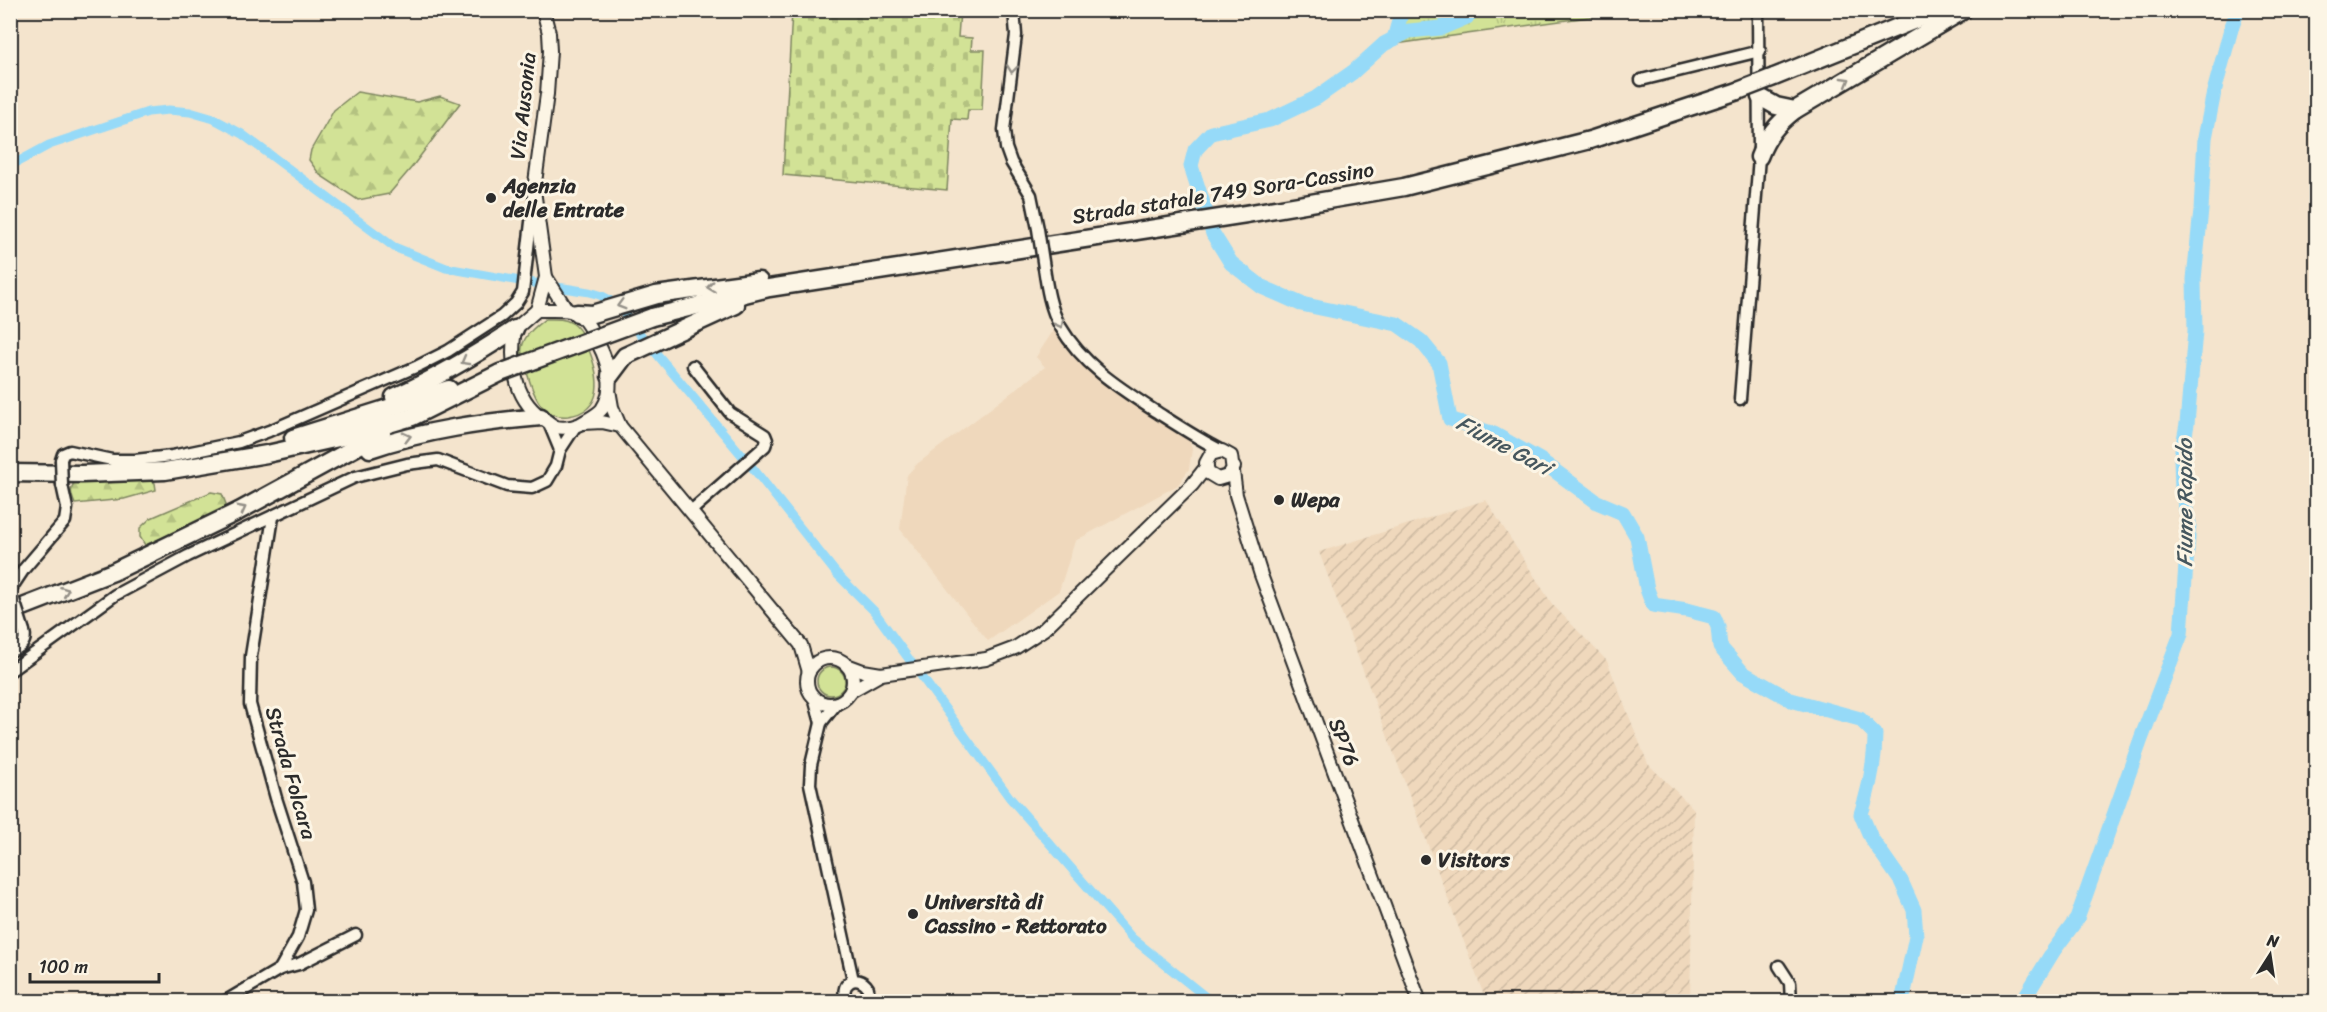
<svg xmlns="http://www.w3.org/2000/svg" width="2327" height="1012" font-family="Sriracha,sans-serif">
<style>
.built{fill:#efd8bc}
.industrial{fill:url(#industrial-furrows)}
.green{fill:#d2e296;stroke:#7e8660;stroke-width:1.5}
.forest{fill:url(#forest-firs);stroke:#7e8660;stroke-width:1.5}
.cemetery{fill:url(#cemetery-stones);stroke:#7e8660;stroke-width:1.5}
.park{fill:url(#park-tufts);stroke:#7e8660;stroke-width:1.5}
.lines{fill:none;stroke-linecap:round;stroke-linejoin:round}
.canal{stroke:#96daf8;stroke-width:9}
.river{stroke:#96daf8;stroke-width:15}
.minor-casing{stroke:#2b2b2b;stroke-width:15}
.tertiary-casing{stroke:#2b2b2b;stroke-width:16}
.trunk-casing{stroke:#2b2b2b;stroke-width:21}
.minor{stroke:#fcf5e5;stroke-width:10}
.tertiary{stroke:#fcf5e5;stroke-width:12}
.trunk{stroke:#fcf5e5;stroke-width:16}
.minor-bridge-casing{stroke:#2b2b2b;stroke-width:15;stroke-linecap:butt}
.trunk-bridge-casing{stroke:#2b2b2b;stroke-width:21;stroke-linecap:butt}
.minor-bridge{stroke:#fcf5e5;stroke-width:10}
.trunk-bridge{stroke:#fcf5e5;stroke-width:16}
.oneway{stroke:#949088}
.poi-dot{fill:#2b2b2b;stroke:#fcf5e5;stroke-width:2}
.labels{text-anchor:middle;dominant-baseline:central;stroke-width:6;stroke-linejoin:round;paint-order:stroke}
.street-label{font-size:21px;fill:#2b2b2b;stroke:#fcf5e5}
.poi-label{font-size:21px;font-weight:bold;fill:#2b2b2b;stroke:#fcf5e5;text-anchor:start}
.water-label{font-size:22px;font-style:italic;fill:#46575e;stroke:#fcf5e5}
</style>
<defs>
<pattern id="industrial-furrows" width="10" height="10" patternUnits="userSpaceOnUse" patternTransform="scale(1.5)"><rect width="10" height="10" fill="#efd8bc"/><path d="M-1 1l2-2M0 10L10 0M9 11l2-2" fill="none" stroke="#cdbaa2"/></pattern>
<pattern id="forest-firs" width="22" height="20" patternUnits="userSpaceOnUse" patternTransform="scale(1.5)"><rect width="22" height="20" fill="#d2e296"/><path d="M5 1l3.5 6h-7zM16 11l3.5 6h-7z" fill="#b4c281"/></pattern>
<pattern id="cemetery-stones" width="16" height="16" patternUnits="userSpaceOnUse" patternTransform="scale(1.5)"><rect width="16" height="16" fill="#d2e296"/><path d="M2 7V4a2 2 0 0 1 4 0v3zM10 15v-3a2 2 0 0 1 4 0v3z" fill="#b4c281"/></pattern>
<pattern id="park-tufts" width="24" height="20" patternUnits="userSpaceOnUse" patternTransform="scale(1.5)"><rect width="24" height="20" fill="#d2e296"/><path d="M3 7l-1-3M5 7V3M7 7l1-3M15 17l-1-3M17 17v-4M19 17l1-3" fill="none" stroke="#b4c281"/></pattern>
</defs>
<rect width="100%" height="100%" fill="#f4e4cd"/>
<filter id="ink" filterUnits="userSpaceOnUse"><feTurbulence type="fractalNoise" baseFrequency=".0167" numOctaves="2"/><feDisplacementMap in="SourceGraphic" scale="12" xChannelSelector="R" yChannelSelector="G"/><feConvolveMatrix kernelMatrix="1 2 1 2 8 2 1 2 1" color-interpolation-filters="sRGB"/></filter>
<g filter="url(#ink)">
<polygon class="built" points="1055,328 1087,366 1189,438 1192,449 1189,469 1178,485 1075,541 1059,591 988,641 900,529 907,475 917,464 1045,367 1036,357"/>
<polygon class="industrial" points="1486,500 1552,604 1607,661 1648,764 1694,809 1690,1001 1486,1001 1319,552"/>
<g class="green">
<path d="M 545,319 C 555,319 563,318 572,323 C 581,329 585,340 589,350 C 599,375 606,411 568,416 C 539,419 532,390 526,369 C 524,362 520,354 522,347 C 525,334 535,327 545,319 Z"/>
<circle cx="831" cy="681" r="14"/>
</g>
<g class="forest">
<polygon points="357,92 417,102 440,96 460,103 412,167 389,194 358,200 320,175 309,160 311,150 334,110"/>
<path d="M 117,479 L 149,480 L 155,483 L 156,490 L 124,499 L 75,504 C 71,495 70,491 74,482 Z"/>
<polygon points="211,492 222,494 226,504 223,513 145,545 140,537 140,528 151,518"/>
</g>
<polygon class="cemetery" points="792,11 960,11 958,37 972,38 971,50 985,50 982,110 968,110 967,120 952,119 947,190 783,175"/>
<polygon class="park" points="1401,11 1401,10 1632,11 1395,44"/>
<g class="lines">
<g class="canal">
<polyline points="10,166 49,145 148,112 169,110 190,112 214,119 242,134 394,247 446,268 520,281"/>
<polyline points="528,282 541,284"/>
<path d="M 557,287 C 605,294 611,293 640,334 L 756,472 L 836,573 L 874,611 L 1010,798 L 1132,938 L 1212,1002"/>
</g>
<g class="river">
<path d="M 1473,10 L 1467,17 L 1441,28 L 1409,31 L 1384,44 L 1353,72 L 1316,98 L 1270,120 L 1211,133 L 1195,150 L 1191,166 L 1213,234 L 1231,263 L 1262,287 L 1301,304 L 1397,324 L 1421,341 L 1439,363 L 1450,419 L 1494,434 L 1540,460 L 1597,502 L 1623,513 L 1637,537 L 1647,589 L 1653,605 L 1687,610 L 1714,617 L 1718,627 L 1720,647 L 1743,673 L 1791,700 L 1860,719 L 1875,734 C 1875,762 1870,787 1861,814 L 1871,838 L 1901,881 L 1914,910 L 1916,936 L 1902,1002"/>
<polyline points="1394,39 1402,10"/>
<polyline points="2022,1002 2054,950 2077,919 2141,739 2181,634 2189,523 2182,491 2181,456 2187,424 2195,331 2194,279 2201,210 2205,138 2214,92 2231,29 2238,10"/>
</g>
<defs>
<g id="minor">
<polyline points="1014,10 1016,35 1004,130 1006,148 1011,162 1031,195 1038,229"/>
<polyline points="1641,80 1760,51"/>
<path d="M 1044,268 C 1047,288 1050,308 1060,326 C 1082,364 1118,387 1155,411 C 1177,425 1198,439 1222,451"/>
<polyline points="1740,399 1759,157 1758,10"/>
<polyline points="548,421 560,450"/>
<polyline points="61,460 63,454 70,451 112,460 135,460 172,456 239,442 269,431 418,366 448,351 502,316 516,303 523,292 531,222 536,211"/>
<polyline points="691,511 765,446 767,440 765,435 730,413 693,366"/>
<polyline points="10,590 24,569 65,521 67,508 62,485"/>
<path d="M 10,651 C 21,648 27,642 24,631"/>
<polyline points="10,671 115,595 188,556 355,477 407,464 438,460 507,486 532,488 547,481 556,466 560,450 575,427"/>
<polyline points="814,697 821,723"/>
<polyline points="837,703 821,723 811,765 810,784 853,980"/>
<polyline points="1779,966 1790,983 1791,1002"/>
<polyline points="280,969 299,964 356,935"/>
<polyline points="224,1002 280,969 298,937 306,910 303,882 276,798 250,704 251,656 273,517"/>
<path d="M 848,1002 C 836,985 857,971 868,988 L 868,996 L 864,1002"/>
</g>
<g id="tertiary">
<polyline points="546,277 567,310"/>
<path d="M 537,310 C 577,310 579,306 598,343 C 609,364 616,388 602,409 C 599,413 592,417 587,420 C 579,426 567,429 556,427 C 551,425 546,420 541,417 C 513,397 510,360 515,329 Z"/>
<polyline points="537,310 546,277 534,190 547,94 550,51 549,33 543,10"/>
<polyline points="609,390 612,407 620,426 801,645 809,672"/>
<polyline points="583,423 602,422 620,426"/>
<polyline points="1234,467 1228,476 1218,479 1208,473 1206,463 1211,454 1222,451 1231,456 1236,495 1261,575 1420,1002"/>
<circle cx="830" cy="681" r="23"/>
<polyline points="847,665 863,671 881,674 986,659 1015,648 1044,629 1192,485 1207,466"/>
<polyline points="851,691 881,674"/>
</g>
<g id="trunk">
<polyline points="1774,77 1940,10"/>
<polyline points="1760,97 1776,106 1795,110"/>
<path d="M 1759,157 C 1767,136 1777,124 1795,110 L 1964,10"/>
<polyline points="577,313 592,314 656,295 759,281"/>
<polyline points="652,317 769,288 1246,214 1404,187 1590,140 1738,91"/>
<polyline points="610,376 625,356 736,305"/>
<path d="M 394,397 C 437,378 476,355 515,329"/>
<polyline points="293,438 449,389"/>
<path d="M 370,449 C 425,430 483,422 541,417"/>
<polyline points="10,473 82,474 165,471 267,454 352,435 412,417 500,373"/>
<polyline points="10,612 113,572 239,511 382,433"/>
</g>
</defs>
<use href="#minor" class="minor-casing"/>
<use href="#tertiary" class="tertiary-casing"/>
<use href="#trunk" class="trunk-casing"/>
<use href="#minor" class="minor"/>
<use href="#tertiary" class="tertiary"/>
<use href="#trunk" class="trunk"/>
<defs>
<g id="minor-bridge">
<polyline points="1038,229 1044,268"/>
<polyline points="61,460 62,485"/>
<polyline points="14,600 24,631"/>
</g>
<g id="trunk-bridge">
<polyline points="1738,91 1774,77"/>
<polyline points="500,373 652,317"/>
</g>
</defs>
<use href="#minor-bridge" class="minor-bridge-casing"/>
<use href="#trunk-bridge" class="trunk-bridge-casing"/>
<use href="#minor-bridge" class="minor-bridge"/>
<use href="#trunk-bridge" class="trunk-bridge"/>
</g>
<defs><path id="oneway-chevron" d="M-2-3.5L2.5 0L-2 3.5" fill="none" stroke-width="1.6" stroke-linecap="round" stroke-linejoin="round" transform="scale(1.5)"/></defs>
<g class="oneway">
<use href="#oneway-chevron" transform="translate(1012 69) rotate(97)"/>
<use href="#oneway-chevron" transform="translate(1846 81) rotate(-30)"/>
<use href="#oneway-chevron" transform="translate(711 287) rotate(173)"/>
<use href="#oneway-chevron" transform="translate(621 305) rotate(164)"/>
<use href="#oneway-chevron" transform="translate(1060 324) rotate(62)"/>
<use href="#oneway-chevron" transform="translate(465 361) rotate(151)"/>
<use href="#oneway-chevron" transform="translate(407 437) rotate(-14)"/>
<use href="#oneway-chevron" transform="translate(242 509) rotate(-28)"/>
<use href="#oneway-chevron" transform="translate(65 591) rotate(-21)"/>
</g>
</g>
<g class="poi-dot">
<circle cx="491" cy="198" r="6"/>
<circle cx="1279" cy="500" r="6"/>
<circle cx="1426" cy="860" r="6"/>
<circle cx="913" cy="914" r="6"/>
</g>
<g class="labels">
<g class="street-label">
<text transform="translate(523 106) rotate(-84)">Via Ausonia</text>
<text transform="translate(1223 193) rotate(-9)">Strada statale 749 Sora-Cassino</text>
<text transform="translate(1344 742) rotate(69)">SP76</text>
<text transform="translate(291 773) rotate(74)">Strada Folcara</text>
</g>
<g class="poi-label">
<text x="503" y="186">Agenzia<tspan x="503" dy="24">delle Entrate</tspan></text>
<text x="1291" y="500">Wepa</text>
<text x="1438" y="860">Visitors</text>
<text x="925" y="902">Università di<tspan x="925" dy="24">Cassino - Rettorato</tspan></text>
</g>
<g class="water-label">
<text transform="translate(1504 445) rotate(28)">Fiume Gari</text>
<text transform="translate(2184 503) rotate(-90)">Fiume Rapido</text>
</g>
</g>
<rect width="2327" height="1012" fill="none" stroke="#fcf5e5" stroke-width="36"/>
<rect x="18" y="18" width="2291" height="976" fill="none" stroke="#2b2b2b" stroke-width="2" filter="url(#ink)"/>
<g transform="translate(2270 955) rotate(12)" stroke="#fcf5e5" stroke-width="4.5" paint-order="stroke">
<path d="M0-4.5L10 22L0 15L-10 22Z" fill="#2b2b2b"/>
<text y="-9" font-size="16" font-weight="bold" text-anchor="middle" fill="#2b2b2b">N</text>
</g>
<path d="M30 973v9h129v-9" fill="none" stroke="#2b2b2b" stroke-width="3"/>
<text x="39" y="973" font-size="18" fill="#2b2b2b" stroke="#fcf5e5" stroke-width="4.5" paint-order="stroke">100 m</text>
</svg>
